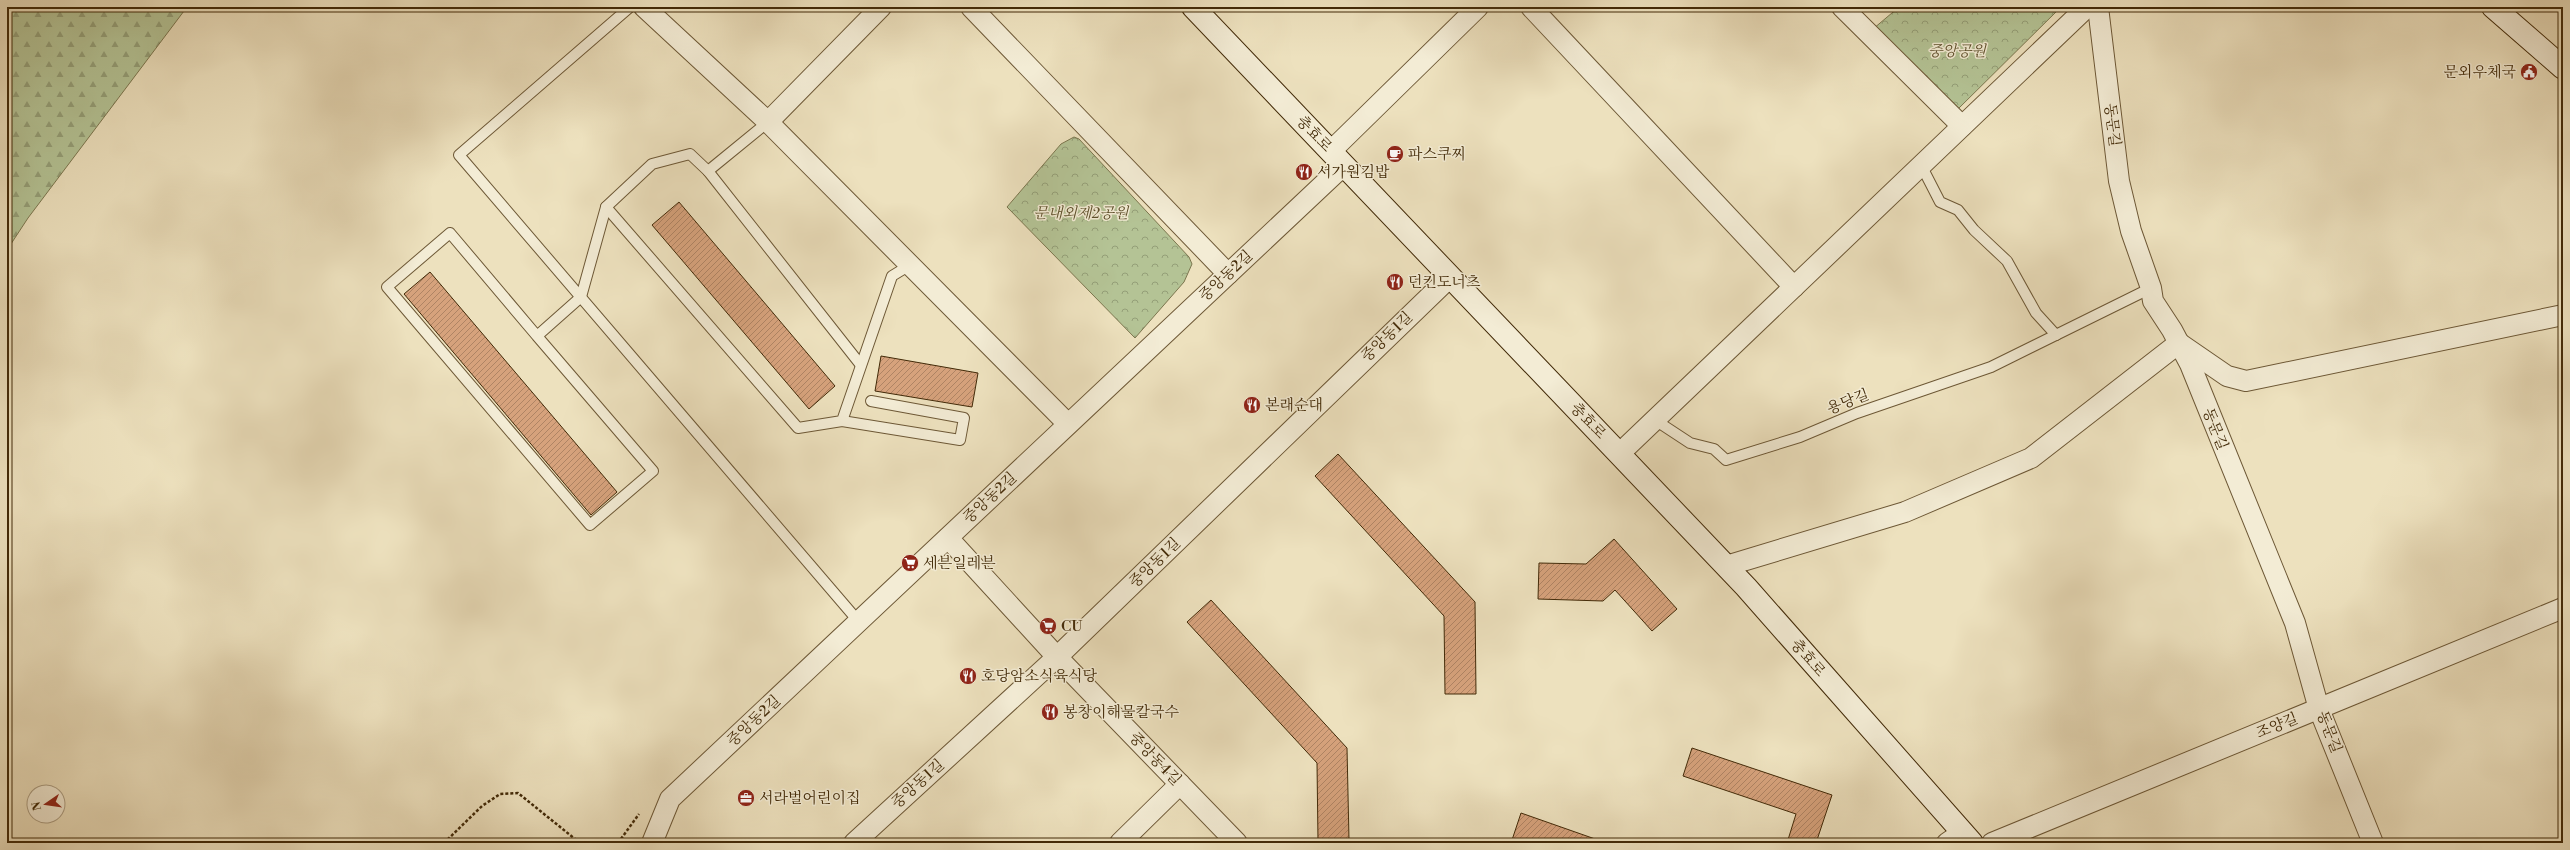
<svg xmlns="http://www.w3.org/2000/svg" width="2570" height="850" viewBox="0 0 2570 850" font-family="'Libre Bodoni','Noto Serif KR',serif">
<defs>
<pattern id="forest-firs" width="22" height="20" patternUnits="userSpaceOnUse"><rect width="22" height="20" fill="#b4c395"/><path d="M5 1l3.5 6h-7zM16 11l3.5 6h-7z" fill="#949f78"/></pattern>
<pattern id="park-crowns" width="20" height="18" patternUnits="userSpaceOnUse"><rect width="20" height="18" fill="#b4c395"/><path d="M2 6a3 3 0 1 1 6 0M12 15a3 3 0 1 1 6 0" fill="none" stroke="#949f78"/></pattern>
<pattern id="building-hatch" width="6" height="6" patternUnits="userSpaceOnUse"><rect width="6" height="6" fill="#d6a27c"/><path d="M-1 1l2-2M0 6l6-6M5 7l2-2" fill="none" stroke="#af8464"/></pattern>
</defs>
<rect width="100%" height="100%" fill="#ede1be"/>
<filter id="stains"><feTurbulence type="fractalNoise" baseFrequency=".005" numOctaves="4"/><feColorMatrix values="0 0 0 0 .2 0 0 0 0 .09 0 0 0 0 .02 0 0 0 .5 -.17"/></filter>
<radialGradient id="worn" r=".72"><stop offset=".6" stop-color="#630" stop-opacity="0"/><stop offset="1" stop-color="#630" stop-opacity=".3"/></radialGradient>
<polygon fill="url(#forest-firs)" stroke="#7b764e" points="7,7 187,7 28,218 7,250"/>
<g fill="url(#park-crowns)" stroke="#7b764e">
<polygon points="1899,7 2061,7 1956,111 1873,29"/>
<polygon points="1074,137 1079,139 1189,257 1192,264 1184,282 1135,338 1007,207 1061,144"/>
</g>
<g fill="url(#building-hatch)" stroke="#422a08">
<polygon points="679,202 835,386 809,409 652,225"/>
<polygon points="430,272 617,492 591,515 404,294"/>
<polygon points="881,356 978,373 972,407 875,391"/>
<polygon points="1338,454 1475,602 1476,694 1445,694 1444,616 1315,476"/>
<polygon points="1614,539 1677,609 1652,631 1615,590 1603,601 1538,599 1539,563 1586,564"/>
<polygon points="1211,600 1347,748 1349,840 1318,841 1317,763 1187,622"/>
<polygon points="1692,748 1832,795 1816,843 1787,843 1796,814 1683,776"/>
<polygon points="1521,813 1598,840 1598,843 1511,843"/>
</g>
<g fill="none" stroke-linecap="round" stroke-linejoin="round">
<defs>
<g id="lane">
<polyline points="630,7 459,155 859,622"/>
<polyline points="1921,165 1940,202 1958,210 1974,230 2007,261 2036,313 2056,335"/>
<polyline points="708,171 860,364"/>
<polyline points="606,207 798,428 842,421 892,276 910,265"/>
<polyline points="537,336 653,471 590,525 387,287 450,233 537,336 581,297 606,207 652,164 690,154 708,171 768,122"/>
<polyline points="1655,420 1690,443 1714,449 1726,460 1800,437 1857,413 1991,367 2151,288"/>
<polyline points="842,421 960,440 964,418 871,401"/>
</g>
<g id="street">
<polyline points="644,7 768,122 881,7"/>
<polyline points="971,7 1228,274"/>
<polyline points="1531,7 1794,287"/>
<polyline points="1842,7 1962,126"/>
<polyline points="2098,7 2119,181 2131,231 2151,288 2153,301 2172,330 2190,364 2295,623 2319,709 2373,843"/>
<polyline points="768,122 1068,424"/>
<polyline points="1331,151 1478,7"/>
<polyline points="1619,454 2087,7"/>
<polyline points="948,538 1057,657 1237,843"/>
<polyline points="1726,566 1905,512 2031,458 2179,343 2227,376 2246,381 2563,315"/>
<polyline points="652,843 670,799 1344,165"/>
<polyline points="854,843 1057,657 1450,277"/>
<polyline points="1120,843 1180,784"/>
<polyline points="1947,843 1963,832"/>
<polyline points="1992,843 2563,608"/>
</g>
<g id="secondary">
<polyline points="1193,7 1746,587 1972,843"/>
<polyline points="2493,7 2563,68"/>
</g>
</defs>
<use href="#lane" stroke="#6d5836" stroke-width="12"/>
<use href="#street" stroke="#6d5836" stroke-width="22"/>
<use href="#secondary" stroke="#422a08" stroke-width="24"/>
<g stroke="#422a08" stroke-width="2.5" stroke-dasharray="3 2" stroke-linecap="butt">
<polyline points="444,843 482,806 500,794 518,793 580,843"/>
<polyline points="618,843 639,814"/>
</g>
<use href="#lane" stroke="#f3ecd5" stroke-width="10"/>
<use href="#street" stroke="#f3ecd5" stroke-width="20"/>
<use href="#secondary" stroke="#f3ecd5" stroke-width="22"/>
</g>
<defs>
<symbol id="civic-disc" viewBox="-11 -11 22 22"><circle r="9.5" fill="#8f2418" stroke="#f3ecd5"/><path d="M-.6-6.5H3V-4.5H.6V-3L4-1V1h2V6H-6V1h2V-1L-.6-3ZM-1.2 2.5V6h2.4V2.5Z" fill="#fff"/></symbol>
<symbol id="cafe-disc" viewBox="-11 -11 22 22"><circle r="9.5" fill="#8f2418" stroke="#f3ecd5"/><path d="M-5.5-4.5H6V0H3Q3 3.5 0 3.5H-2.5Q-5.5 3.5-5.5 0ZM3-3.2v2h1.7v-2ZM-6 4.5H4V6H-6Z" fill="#fff"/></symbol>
<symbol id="restaurant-disc" viewBox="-11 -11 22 22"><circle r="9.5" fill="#8f2418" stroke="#f3ecd5"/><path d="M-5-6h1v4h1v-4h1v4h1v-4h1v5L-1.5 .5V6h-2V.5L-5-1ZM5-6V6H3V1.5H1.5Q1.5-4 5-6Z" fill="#fff"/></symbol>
<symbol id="supermarket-disc" viewBox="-11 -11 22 22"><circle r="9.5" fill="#8f2418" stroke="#f3ecd5"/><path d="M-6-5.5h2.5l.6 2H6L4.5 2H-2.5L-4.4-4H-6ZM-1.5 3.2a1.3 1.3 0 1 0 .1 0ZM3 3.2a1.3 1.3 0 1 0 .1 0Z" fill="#fff"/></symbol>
<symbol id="office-disc" viewBox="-11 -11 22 22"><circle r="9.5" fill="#8f2418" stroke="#f3ecd5"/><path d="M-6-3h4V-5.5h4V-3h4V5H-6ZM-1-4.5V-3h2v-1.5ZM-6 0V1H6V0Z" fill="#fff"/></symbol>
</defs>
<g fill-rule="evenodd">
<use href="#civic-disc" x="2519" y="62" width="20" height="20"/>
<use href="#cafe-disc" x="1385" y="144" width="20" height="20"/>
<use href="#restaurant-disc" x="1294" y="162" width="20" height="20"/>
<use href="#restaurant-disc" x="1385" y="272" width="20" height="20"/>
<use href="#restaurant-disc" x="1242" y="395" width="20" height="20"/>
<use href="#supermarket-disc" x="900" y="553" width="20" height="20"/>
<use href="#supermarket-disc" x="1038" y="616" width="20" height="20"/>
<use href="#restaurant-disc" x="958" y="666" width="20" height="20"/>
<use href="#restaurant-disc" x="1040" y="702" width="20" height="20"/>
<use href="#office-disc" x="736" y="788" width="20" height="20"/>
</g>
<g text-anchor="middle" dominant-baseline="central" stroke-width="3" stroke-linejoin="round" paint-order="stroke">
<g font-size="15" font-style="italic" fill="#5e502b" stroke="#f3ecd5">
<text x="1957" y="51">중앙공원</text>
<text x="1081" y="213">문내외제2공원</text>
</g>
<g font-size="15" fill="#422a08" stroke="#f3ecd5" text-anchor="start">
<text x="2516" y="72" text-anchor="end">문외우체국</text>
<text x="1408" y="154">파스쿠찌</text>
<text x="1317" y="172">서가원김밥</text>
<text x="1408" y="282">던킨도너츠</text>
<text x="1265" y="405">본래순대</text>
<text x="923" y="563">세븐일레븐</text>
<text x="1061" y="626">CU</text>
<text x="981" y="676">호당암소식육식당</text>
<text x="1063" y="712">봉창이해물칼국수</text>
<text x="759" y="798">서라벌어린이집</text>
</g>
<g font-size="15" fill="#422a08" stroke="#f3ecd5">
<text transform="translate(2112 125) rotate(83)">동문길</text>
<text transform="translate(1314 134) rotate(46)">충효로</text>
<text transform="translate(1226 276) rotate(-43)">중앙동2길</text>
<text transform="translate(1387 337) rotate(-44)">중앙동1길</text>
<text transform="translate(1848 402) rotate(-21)">용당길</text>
<text transform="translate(1588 421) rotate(46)">충효로</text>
<text transform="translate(2215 429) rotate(68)">동문길</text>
<text transform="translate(990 498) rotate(-43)">중앙동2길</text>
<text transform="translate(1155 563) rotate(-44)">중앙동1길</text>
<text transform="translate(1808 658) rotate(49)">충효로</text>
<text transform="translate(754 721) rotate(-43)">중앙동2길</text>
<text transform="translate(2277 726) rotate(-22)">조양길</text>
<text transform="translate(2329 732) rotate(69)">동문길</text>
<text transform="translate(1155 759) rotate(46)">중앙동4길</text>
<text transform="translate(918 784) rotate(-42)">중앙동1길</text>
</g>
</g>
<rect width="2570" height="850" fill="none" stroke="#ede1be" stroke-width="24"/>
<rect x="8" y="8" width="2554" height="834" fill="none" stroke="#422a08" stroke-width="2"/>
<rect x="12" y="12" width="2546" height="826" fill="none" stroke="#422a08"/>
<g transform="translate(46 804) rotate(257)"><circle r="19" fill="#f3ecd5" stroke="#ac9e83"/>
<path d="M0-3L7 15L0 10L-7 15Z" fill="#8f2418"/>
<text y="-6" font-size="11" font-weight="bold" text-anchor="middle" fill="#422a08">N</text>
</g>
<rect width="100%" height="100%" filter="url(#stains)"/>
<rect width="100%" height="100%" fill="url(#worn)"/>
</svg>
